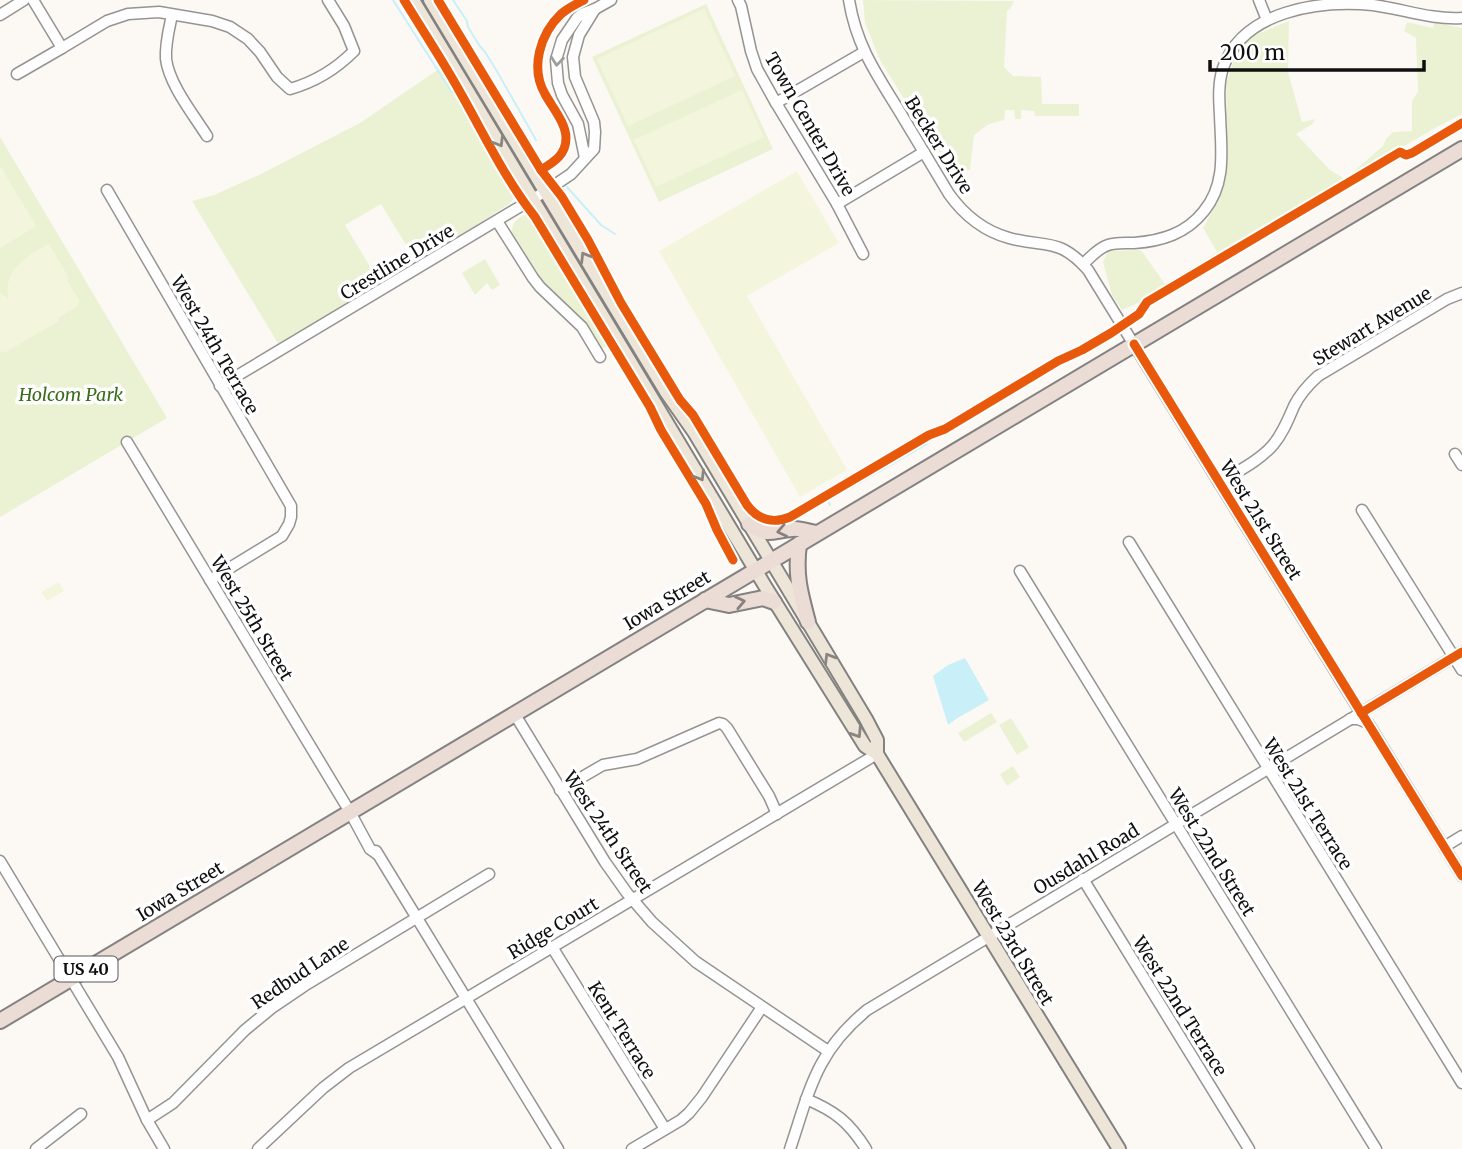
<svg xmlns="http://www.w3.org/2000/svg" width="1462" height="1149" viewBox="0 0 1462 1149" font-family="Merriweather,serif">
<rect width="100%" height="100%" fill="#fcf9f5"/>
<g fill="#ebf2d3">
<polygon points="863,0 1014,1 1011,8 1007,11 1004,67 1013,76 1041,77 1042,104 1079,104 1079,116 1035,116 1034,111 1021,110 1021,119 1015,119 1014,110 1005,110 1004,120 989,124 974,135 970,170 962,170 962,193 880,60 865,23"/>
<polygon points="706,4 773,149 659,202 592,57"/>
<polygon points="1289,21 1288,72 1302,122 1316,119 1311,125 1296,134 1330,170 1345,179 1383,146 1386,139 1393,132 1412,131 1412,101 1418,92 1416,38 1404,31 1407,22 1433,28 1434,22 1462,28 1462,114 1433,129 1147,299 1122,310 1112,295 1103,262 1108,251 1141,250 1165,284 1217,252 1203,228 1220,197 1227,158 1226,84 1236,54 1252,36"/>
<polygon points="446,64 515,185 514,198 509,204 417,263 381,204 345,225 381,285 279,345 192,201 214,195 259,175 360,123"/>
<polygon points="0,137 167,418 0,517"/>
<path d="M525,215H532L538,218L614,342L601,349L579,318L537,276L512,234C511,225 516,218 525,215Z"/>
<polygon points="485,259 500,285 492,290 487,283 475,295 462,273"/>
<polygon points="991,713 997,722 964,742 958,733"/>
<polygon points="1011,718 1029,747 1017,755 999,725"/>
<polygon points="1013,766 1020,777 1007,786 1000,774"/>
</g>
<g fill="#f3f6dd">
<polygon points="704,9 735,76 628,126 597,59"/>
<polygon points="742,90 764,137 656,187 634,140"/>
<polygon points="0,166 36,226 0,248"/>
<polygon points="797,171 839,243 747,296 847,470 800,497 659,251"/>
<path d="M49,244L69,278L67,280L79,300L78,306L58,318L59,321L4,353L3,351L0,353V293L9,299C1,272 27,255 49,244Z"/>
<polygon points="59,582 64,591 47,601 41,592"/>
</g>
<polygon fill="#c9f0f8" points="965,658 989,700 956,719 948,725 933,676 948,665"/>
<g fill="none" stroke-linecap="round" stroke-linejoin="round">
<g stroke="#c9f0f8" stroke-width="2">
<polyline points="393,0 451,91 455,94 464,111"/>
<polyline points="453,0 467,21 468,27 479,45 485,52 498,73 536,140"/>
<polyline points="567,187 601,225 615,234"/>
<polyline points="830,505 828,501 927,444"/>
</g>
<defs>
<g id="minor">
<path d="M33,0L62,48L107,21L128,14L159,12L212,21L230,27L248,39L260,52L277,77L290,89C315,82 335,70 354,51L344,26L328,0"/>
<polyline points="738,0 741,6 751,51 757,69 776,103 837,204 863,254"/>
<path d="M849,0C856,44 875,72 898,109C915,137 932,166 949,194C964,215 984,231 1009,238C1046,248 1059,237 1088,270L1361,713"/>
<polyline points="1259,0 1267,20"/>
<polyline points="0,15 24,0"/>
<path d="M172,15C169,29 165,44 166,59C169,84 193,114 207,136"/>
<polyline points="17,74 62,48"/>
<polyline points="776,103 864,52"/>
<polyline points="585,158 578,124 562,95 558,83 556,60 562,40 577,18 582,14 595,9 611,0"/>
<polyline points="107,190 291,506 291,517 289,524 282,536 210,580"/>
<polyline points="837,204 924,152"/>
<polyline points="497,221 533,278 540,287 582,327 600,357"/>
<path d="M1083,264C1090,258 1098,248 1108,245C1115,242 1126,243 1134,243C1161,241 1186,234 1204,211C1227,183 1221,149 1220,115C1219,99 1218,83 1223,68C1243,10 1320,0 1373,5C1403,9 1432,20 1462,18"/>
<polyline points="220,386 546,191 571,174 594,149 595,132 594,122 575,77 573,57 579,35 595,9"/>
<polyline points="127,442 350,812 370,849 377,854"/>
<polyline points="1455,454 1462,465"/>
<path d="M1219,483C1238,471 1259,461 1273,445C1283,433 1288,420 1294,406C1300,394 1308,385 1318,376L1447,299L1462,293"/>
<polyline points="1362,510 1462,670"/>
<polyline points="1129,542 1462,1083"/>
<polyline points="1020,571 1376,1149"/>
<polyline points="514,713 605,862 627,893 652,922 696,962 828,1051"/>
<polyline points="1350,719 1358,719 1368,723 1462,876"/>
<polyline points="560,790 603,765 637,759 719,723 723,724 727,728 769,796 777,814"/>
<polyline points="1444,847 1462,836"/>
<polyline points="376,851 558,1149"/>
<polyline points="0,861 118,1057 147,1120 164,1149"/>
<polyline points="1083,879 1249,1149"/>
<polyline points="552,947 665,1129"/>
<path d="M806,1099C835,1111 849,1122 866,1149"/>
<polyline points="147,1120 173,1103 245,1030 273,1007 304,986 489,874"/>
<polyline points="36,1149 81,1114"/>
<polyline points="258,1149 323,1088 349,1068 877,754"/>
<polyline points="632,1149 681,1120 689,1113 702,1097 762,1007"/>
<path d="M790,1149C810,1089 816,1052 867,1010L1462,652"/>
</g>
<g id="major">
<polyline points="413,0 765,586 865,746 877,754 1119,1149"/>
<polyline points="430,0 666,392 694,432 866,719 877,740 877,754"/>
</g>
<g id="highway">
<path d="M749,524C769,538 772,530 793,529C800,528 809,532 816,533"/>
<path d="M799,544C795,575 800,592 808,622"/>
<polyline points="705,600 729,605 763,598 774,602"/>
<polyline points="0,1021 1462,149"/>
</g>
</defs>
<use href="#minor" stroke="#969493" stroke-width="13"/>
<use href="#major" stroke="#838280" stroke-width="16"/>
<use href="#highway" stroke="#838280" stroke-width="18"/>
<use href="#minor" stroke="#fffefe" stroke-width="10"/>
<use href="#major" stroke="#eee5d9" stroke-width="12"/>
<use href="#highway" stroke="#ebdcd6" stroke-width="14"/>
<defs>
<g id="cycleway">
<path d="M404,0C423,31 443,61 460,92C485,136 504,177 535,217L650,407L661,430L706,504L717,530L733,560"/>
<path d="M438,0L541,170L562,197L588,240L621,303L680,400L693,415L747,505C758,520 773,524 790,517L929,435L945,429L1058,361L1082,350L1111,333L1139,314L1147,302L1400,152L1406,155L1412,153L1462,123"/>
<path d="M541,170C554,162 566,155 566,138C566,123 552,107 545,94C530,68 540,34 561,14C568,8 576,4 584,0"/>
<polyline points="1134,344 1462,876"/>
<polyline points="1361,713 1462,652"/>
</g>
</defs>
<use href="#cycleway" stroke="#fff" stroke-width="13"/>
<use href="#cycleway" stroke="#e8590c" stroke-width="9"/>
</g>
<defs><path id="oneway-chevron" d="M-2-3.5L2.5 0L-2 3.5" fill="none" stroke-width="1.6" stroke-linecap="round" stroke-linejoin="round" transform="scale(1.75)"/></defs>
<use stroke="#9f9e9e" href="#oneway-chevron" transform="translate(557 61) rotate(96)"/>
<g stroke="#8a857e">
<use href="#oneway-chevron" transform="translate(499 142) rotate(59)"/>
<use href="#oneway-chevron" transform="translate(585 257) rotate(-121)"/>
<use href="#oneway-chevron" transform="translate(700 476) rotate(59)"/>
<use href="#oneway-chevron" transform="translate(829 658) rotate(-121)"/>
<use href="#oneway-chevron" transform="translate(857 733) rotate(57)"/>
</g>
<g stroke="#88807c">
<use href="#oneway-chevron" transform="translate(782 531) rotate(168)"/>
<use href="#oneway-chevron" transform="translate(740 602) rotate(-12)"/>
</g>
<g text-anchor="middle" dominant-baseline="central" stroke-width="7" stroke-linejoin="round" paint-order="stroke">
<rect fill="#fff" stroke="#575757" stroke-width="2" x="54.5" y="956.5" width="63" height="25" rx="5"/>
<g font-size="16" font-weight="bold" fill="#0f0f0f">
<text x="86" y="969">US 40</text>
</g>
<g font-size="18" fill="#0f0f0f" stroke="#fff">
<text transform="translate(810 124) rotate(60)">Town Center Drive</text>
<text transform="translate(939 145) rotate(58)">Becker Drive</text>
<text transform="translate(397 262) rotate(-31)">Crestline Drive</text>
<text transform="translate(1372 326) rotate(-31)">Stewart Avenue</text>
<text transform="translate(215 345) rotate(60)">West 24th Terrace</text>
<text transform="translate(1261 520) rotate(58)">West 21st Street</text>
<text transform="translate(667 600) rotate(-31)">Iowa Street</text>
<text transform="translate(252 618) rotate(59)">West 25th Street</text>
<text transform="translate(1308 804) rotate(58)">West 21st Terrace</text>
<text transform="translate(608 832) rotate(56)">West 24th Street</text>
<text transform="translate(1212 852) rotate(58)">West 22nd Street</text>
<text transform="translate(1086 859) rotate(-31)">Ousdahl Road</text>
<text transform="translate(180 891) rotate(-31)">Iowa Street</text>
<text transform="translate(553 928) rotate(-31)">Ridge Court</text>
<text transform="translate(1013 943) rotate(59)">West 23rd Street</text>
<text transform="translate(300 973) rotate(-34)">Redbud Lane</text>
<text transform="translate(1180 1006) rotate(58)">West 22nd Terrace</text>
<text transform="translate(622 1030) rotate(58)">Kent Terrace</text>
</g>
<g font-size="18" font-style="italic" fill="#3a6c1a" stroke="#fff">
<text x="71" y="394">Holcom Park</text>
</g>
</g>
<path d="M1210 60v10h214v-10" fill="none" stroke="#0f0f0f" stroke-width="3.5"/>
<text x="1220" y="60" font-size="21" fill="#0f0f0f" stroke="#ffffff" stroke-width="5" paint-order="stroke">200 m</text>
</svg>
